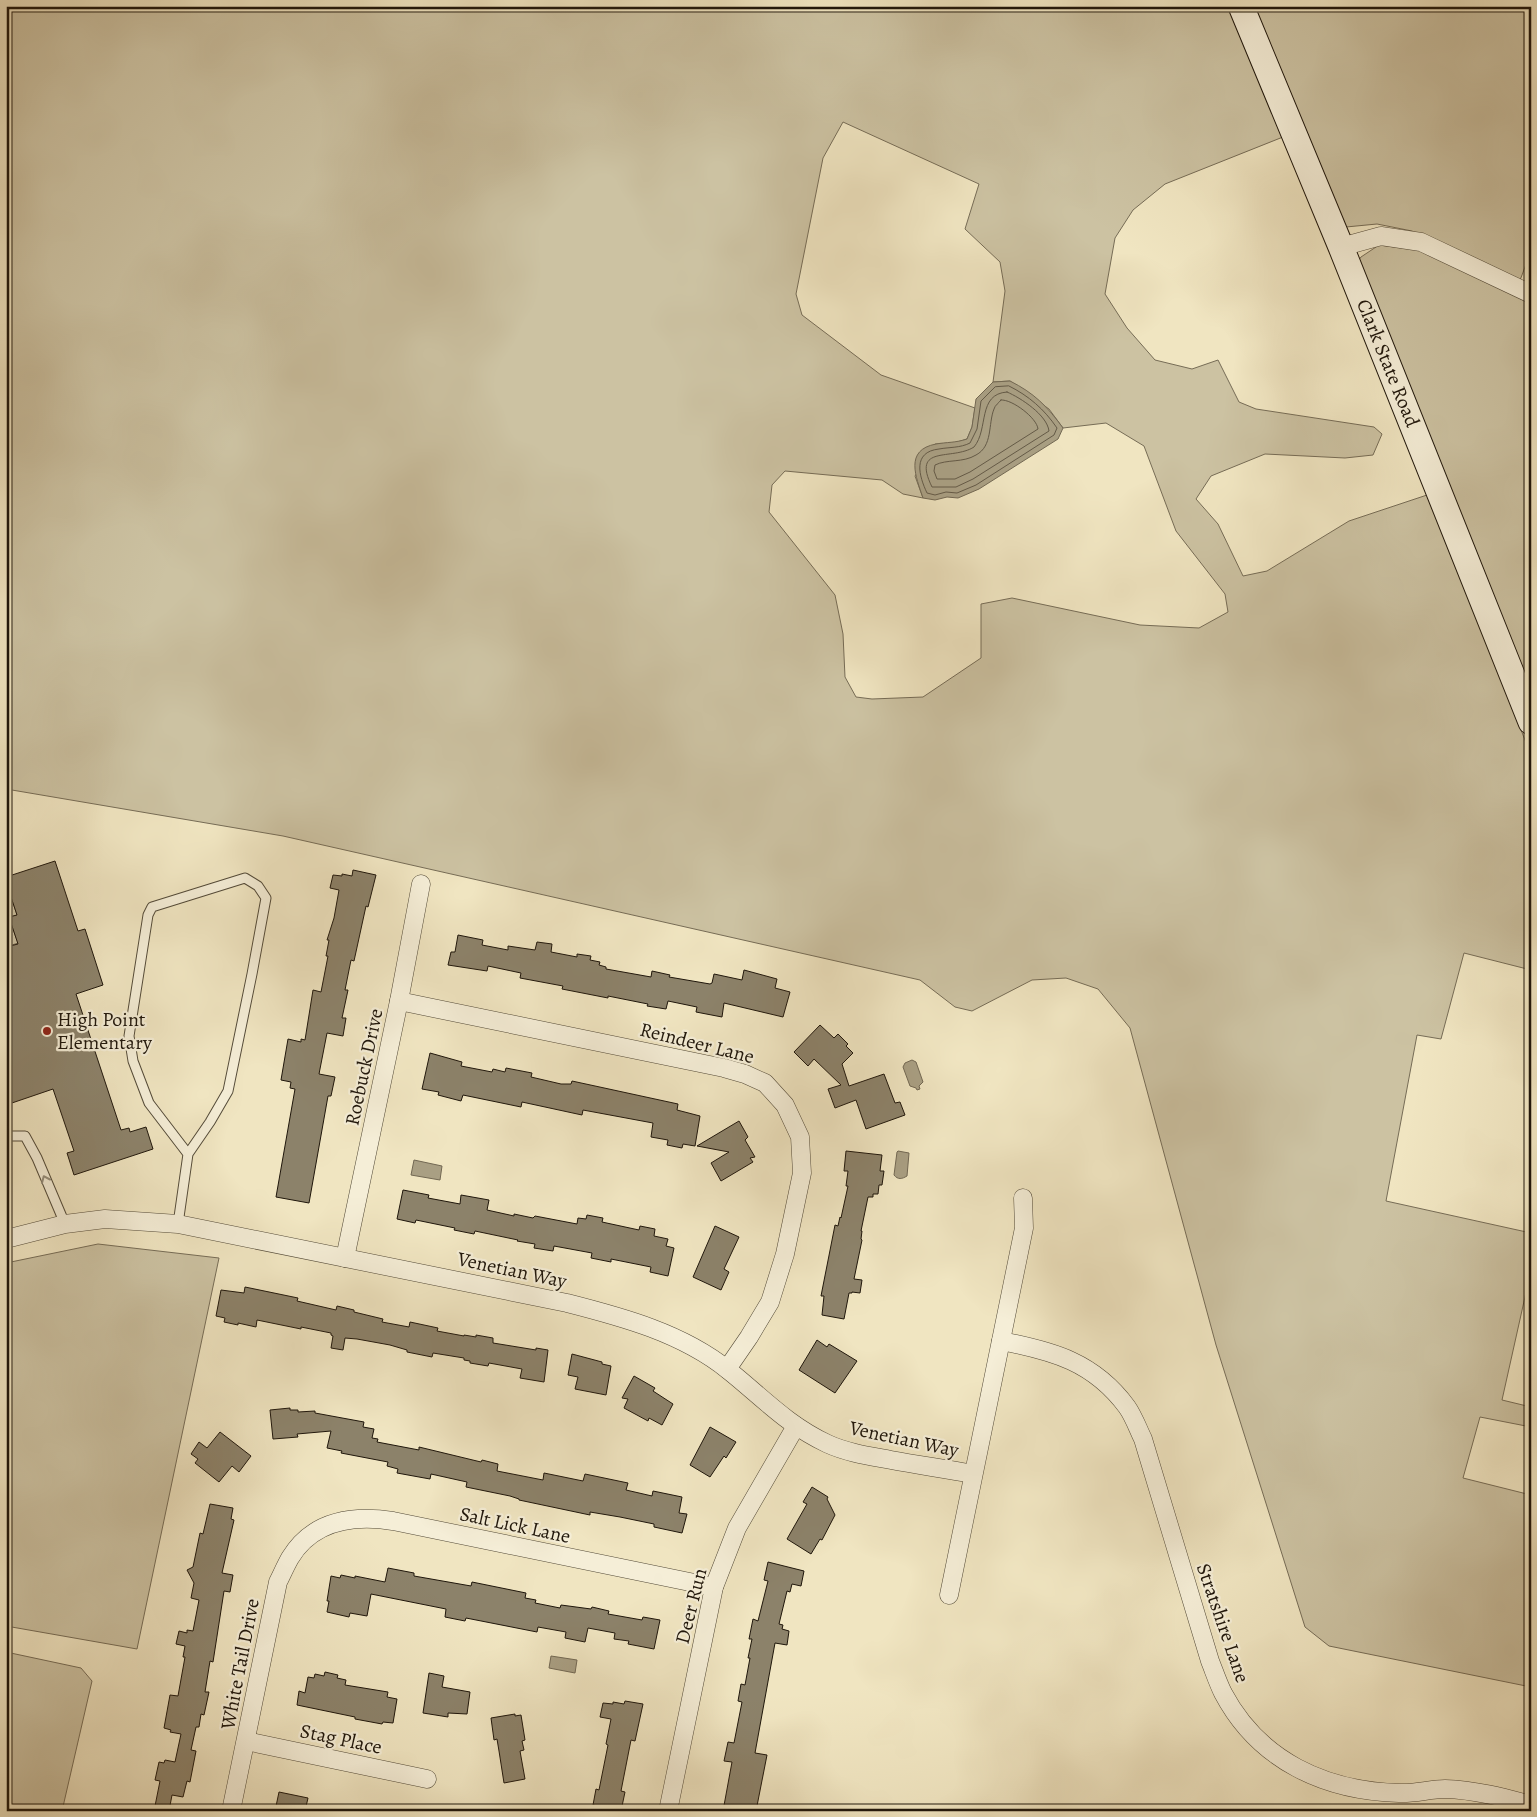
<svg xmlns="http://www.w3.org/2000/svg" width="1537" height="1817" viewBox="0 0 1537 1817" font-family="Alegreya,serif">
<rect width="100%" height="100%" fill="#f0e5c1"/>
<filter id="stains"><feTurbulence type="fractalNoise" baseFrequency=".004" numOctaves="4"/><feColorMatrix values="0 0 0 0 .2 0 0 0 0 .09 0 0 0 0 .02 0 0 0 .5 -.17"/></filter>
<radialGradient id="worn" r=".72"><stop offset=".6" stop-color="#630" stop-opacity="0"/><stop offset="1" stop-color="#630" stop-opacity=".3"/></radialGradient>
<g fill="#ccc2a2" stroke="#766c56" fill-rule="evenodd">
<path d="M6,6H1228L1283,137L1165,184L1133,210L1115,238L1105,294L1127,328L1155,360L1192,369L1218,360L1239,402L1256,409L1374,427L1382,434L1373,455L1345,458L1265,454L1211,476L1196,499L1218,524L1243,576L1267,571L1349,521L1427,495L1531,755V970L1464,953L1441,1039L1417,1035L1386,1201L1531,1233V1270L1502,1400L1531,1407V1427L1480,1417L1463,1478L1531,1495V1687L1329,1646L1305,1627L1216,1345L1130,1028L1098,989L1066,978L1032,980L972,1011L955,1007L920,980L283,836L6,789ZM843,122L979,184L965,229L1000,262L1005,291L993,382L1010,381L1049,409L1063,428L1106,423L1144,446L1176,531L1225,594L1228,612L1199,628L1140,625L1012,598L981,604V658L923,697L872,699L856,697L845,677L843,634L835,595L769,512L772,485L785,471L882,480L903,494L923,498L915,476L935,444L954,443L967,439L972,427L975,408L881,375L802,315L796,294L823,158Z"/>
<polygon points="1248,6 1531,6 1531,251 1519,283 1412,231 1377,224 1346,227 1338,217"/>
<polygon points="1379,245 1418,250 1531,302 1531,709 1355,265 1361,257"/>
<polygon points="6,882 17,915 9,918 18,943 6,947"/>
<polygon points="98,1244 219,1258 137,1649 6,1626 6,1263"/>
<polygon points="6,1652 81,1668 92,1681 62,1811 6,1811"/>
</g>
<g fill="#a99f83" stroke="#726853">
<path d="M1010,381C1034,393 1047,406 1063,428L1058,439L979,489L958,498L947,497L935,500L923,498C916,477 904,450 936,444C947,442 955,443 967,439L972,427L976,399L993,382Z"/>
<polygon points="912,1060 916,1062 923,1082 919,1086 920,1089 917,1090 916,1088 910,1086 903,1067 905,1063"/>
<path d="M898,1151L909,1153L907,1176C902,1179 898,1180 894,1175L897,1152Z"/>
<polygon points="414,1160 442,1166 440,1180 411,1175"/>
<polygon points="551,1656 577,1660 575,1673 549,1668"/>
</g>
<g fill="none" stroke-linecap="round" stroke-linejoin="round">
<g stroke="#645a47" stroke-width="1">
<path d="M1009,386C1029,396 1044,409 1057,428L1054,435L976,485L957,493L946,492L935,495L927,493C919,476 912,452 939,449C950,447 960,448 970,443L977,429L981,401L995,387Z"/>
<path d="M1007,392C1021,398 1047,415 1049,431L973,479L956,487H932C911,444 952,461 974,447C989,429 977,394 1007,392Z"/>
<path d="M1001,400C1012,399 1037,418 1038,429L970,472L955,479H937L934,471L935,465C947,459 963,463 976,455C993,446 988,424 994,409C995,405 999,403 1001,400Z"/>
</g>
</g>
<g fill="#8c826a" stroke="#1f160b">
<polygon points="55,861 78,931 85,929 103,985 76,994 121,1130 129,1128 130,1132 146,1127 153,1149 74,1175 67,1153 74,1151 53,1089 6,1105 6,947 18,944 9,917 17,915 6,882 6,877"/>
<polygon points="353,870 376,875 368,907 366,906 354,961 351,960 345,990 348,990 342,1018 346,1018 343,1036 327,1033 319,1074 335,1077 331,1096 328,1096 309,1203 276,1197 295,1089 290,1088 291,1082 281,1080 288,1039 301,1042 301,1039 305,1040 313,990 321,992 328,956 326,956 329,940 327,940 334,918 339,890 330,888 333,875 342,876 342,874 352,876"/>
<polygon points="458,935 483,940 482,945 508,950 508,946 535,950 537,942 552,944 551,952 577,957 577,954 591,956 590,960 600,962 599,965 606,967 606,969 651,977 652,971 670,975 669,977 710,984 712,983 714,974 742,980 744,970 777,979 775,988 790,992 783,1017 724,1003 722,1017 696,1012 697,1007 668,1001 666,1009 647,1006 648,1004 608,996 608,998 562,989 563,986 520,978 521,973 488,966 487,971 448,965 451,952 455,952"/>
<polygon points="820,1025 834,1038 838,1034 848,1044 846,1046 853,1053 842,1064 849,1086 884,1074 895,1103 900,1102 905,1115 866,1129 856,1100 835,1108 828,1089 841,1085 814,1059 808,1066 794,1052"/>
<polygon points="430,1053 462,1062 461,1066 492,1072 493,1069 505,1072 506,1068 532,1073 531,1077 561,1084 571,1084 572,1081 678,1104 677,1110 700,1116 695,1146 683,1144 682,1148 667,1145 668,1140 651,1137 653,1123 583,1110 582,1115 522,1102 521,1107 463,1095 461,1101 438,1095 439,1092 422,1089"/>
<polygon points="739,1121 748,1137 745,1140 755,1157 750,1158 753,1162 721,1181 711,1163 729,1152 697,1146"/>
<polygon points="846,1151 882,1155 880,1171 884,1171 882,1185 879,1185 878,1194 873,1194 873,1197 868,1197 861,1231 862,1231 861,1239 862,1240 854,1279 862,1280 860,1293 852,1292 852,1293 849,1293 844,1319 822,1315 824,1296 821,1296 835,1225 838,1226 840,1217 841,1218 848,1186 846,1186 848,1171 844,1171"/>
<polygon points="403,1190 429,1195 428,1198 460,1204 461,1195 489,1200 487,1210 514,1216 514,1214 533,1218 535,1216 577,1224 578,1218 586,1219 587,1215 603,1218 602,1222 639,1230 640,1226 655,1229 654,1236 668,1239 666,1246 674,1248 668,1276 650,1272 651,1267 611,1259 611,1262 591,1258 592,1253 554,1246 553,1251 534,1248 535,1244 517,1241 518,1240 475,1231 474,1234 454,1230 455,1228 416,1220 415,1223 397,1219"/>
<polygon points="715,1226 739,1237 724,1269 729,1272 721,1290 693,1277"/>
<polygon points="245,1287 298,1298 297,1301 336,1310 337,1306 354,1310 354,1312 383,1319 382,1322 409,1327 410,1322 438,1328 437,1331 464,1336 464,1335 476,1337 476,1335 493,1338 493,1343 536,1350 536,1348 548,1350 544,1382 520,1378 522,1369 489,1363 488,1366 470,1363 470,1361 464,1360 464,1358 433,1353 432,1357 407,1352 407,1350 390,1345 357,1339 345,1338 343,1350 331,1348 333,1336 331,1335 331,1333 301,1327 301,1329 257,1320 256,1327 238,1323 238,1325 224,1322 225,1318 216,1316 221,1290 244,1293"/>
<polygon points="817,1340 827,1347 829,1344 857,1361 835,1393 799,1370"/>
<polygon points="572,1354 602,1362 602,1364 611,1366 606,1395 575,1389 578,1377 568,1375"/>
<polygon points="634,1376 655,1388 653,1391 673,1404 662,1425 649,1418 648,1421 624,1408 628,1399 622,1398"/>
<polygon points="290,1408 290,1410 298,1410 298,1412 315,1411 315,1413 364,1422 363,1427 374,1429 372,1438 378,1439 377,1442 419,1450 419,1447 481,1462 482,1460 498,1464 497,1471 543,1480 544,1473 583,1481 585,1474 628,1483 626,1490 652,1496 653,1491 682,1497 679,1513 687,1514 682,1533 654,1527 654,1524 620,1517 590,1512 590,1515 519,1500 519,1499 510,1496 466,1487 467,1482 431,1474 430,1479 397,1473 398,1469 387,1466 388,1462 341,1453 342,1451 327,1448 331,1431 297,1434 298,1437 273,1439 270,1410"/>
<polygon points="710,1427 736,1442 726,1458 724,1456 710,1477 690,1465"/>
<polygon points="220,1432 251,1456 239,1472 232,1466 219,1482 195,1463 198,1459 191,1454 199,1442 207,1448"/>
<polygon points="812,1487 828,1497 827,1499 835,1515 822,1540 820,1539 811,1554 787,1539 807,1504 803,1502"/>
<polygon points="210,1504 233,1508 231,1519 234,1520 222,1573 233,1575 230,1592 224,1591 213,1662 210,1661 205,1692 209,1692 204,1715 201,1714 199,1727 196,1727 191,1750 196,1751 190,1782 187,1781 183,1797 172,1795 169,1811 154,1811 160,1781 155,1780 159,1762 164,1763 165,1760 175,1762 181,1734 170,1732 171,1730 164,1728 170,1695 178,1696 185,1657 183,1657 185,1646 176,1644 179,1631 187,1633 187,1630 193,1631 199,1600 191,1598 194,1583 187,1570 193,1567 200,1533 203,1534"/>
<polygon points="768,1562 804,1571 801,1586 792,1584 790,1592 787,1591 779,1624 783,1625 782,1629 789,1631 787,1645 775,1643 755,1753 767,1755 756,1811 723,1811 732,1762 724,1761 728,1742 734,1743 742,1702 738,1701 741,1684 745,1685 750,1658 748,1658 752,1639 749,1639 753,1619 758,1621 768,1581 764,1580"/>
<polygon points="388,1568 414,1573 414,1576 471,1586 472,1582 526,1593 525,1598 536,1600 535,1603 560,1608 561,1605 591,1609 592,1607 609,1611 608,1614 642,1620 643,1617 660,1620 654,1649 628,1644 629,1641 614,1639 615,1633 588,1628 585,1642 565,1638 566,1632 538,1627 537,1632 466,1618 465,1621 445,1617 446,1609 371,1594 367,1616 350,1613 349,1617 327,1612 329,1601 327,1601 331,1576 340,1578 341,1575 355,1578 355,1576 385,1582"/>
<polygon points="325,1672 338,1675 337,1678 346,1680 345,1685 388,1692 387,1697 397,1699 393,1723 383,1722 382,1724 355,1719 355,1717 297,1705 299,1691 305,1693 308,1677 314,1678 315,1674 324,1676"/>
<polygon points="429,1673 444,1676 442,1687 470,1692 467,1714 448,1713 448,1717 423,1713"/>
<polygon points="625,1701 643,1704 635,1741 631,1740 621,1791 625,1792 621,1811 593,1805 596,1789 599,1790 608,1745 606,1744 611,1719 600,1717 603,1703 613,1704 613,1702 624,1704"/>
<polygon points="515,1714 515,1716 521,1715 525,1740 522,1741 524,1750 520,1751 525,1779 504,1783 499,1751 497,1739 494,1740 491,1718"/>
<polygon points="279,1792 308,1798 305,1811 275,1811"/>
</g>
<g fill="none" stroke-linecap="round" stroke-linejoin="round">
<defs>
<g id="service">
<polyline points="6,1136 25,1136 37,1158 65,1224"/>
<polyline points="178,1224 188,1154 210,1122 228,1091 252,974 266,898 258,886 245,878 152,907 148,915 129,1036 133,1061 149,1103 188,1154"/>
</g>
<g id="minor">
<polyline points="1341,247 1381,236 1421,242 1531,294"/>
<polyline points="399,1001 724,1068 745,1074 765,1083 785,1105 800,1137 802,1173 785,1254 770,1302 749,1337 727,1369"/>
<path d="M6,1239L65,1224L105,1219L178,1224L567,1303C622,1317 682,1333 728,1370C762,1397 787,1425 828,1444C848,1453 870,1456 891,1460C918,1465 946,1469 973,1474"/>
<polyline points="345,1258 399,1001 421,884"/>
<path d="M1001,1341C1053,1351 1094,1362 1127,1407C1134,1417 1138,1429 1143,1439L1210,1661C1214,1671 1218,1683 1223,1693C1259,1761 1325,1791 1399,1793C1414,1794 1430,1789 1445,1789C1475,1790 1502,1797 1531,1805"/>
<polyline points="949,1595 1024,1228 1023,1198"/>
<polyline points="246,1741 427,1779"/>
<path d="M231,1811L278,1582C282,1574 286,1565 290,1558C313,1520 354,1515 393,1521L714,1587"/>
<polyline points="668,1811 714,1587 737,1528 796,1426"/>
</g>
<polyline id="secondary" points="1241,6 1341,247 1531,722"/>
</defs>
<use href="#service" stroke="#534a38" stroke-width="11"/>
<use href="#minor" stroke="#534a38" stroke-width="19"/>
<use href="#secondary" stroke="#1f160b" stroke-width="27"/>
<use href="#service" stroke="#f5eed7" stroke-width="9"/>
<use href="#minor" stroke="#f5eed7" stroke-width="18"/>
<use href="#secondary" stroke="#f5eed7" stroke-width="25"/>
</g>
<defs><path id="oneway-chevron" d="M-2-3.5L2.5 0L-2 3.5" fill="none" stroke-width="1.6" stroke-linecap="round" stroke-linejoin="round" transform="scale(1.25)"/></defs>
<use stroke="#958d7b" href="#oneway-chevron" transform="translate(45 1179) rotate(-114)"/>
<circle fill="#8f2418" stroke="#f5eed7" stroke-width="2" cx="47" cy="1031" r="5"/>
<g text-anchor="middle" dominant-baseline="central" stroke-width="4.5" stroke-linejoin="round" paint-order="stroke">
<g font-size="20" fill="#1f160b" stroke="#f5eed7">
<text transform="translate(1388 363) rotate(68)">Clark State Road</text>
<text transform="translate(697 1043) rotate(14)">Reindeer Lane</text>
<text transform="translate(364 1067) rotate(-78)">Roebuck Drive</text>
<text transform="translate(512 1270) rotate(12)">Venetian Way</text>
<text transform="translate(904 1439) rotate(12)">Venetian Way</text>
<text transform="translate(515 1525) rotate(12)">Salt Lick Lane</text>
<text transform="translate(691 1606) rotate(-76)">Deer Run</text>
<text transform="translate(1223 1623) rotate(71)">Stratshire Lane</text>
<text transform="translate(240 1664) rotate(-79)">White Tail Drive</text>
<text transform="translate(341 1739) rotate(12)">Stag Place</text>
</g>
<g font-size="20" fill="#1f160b" stroke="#f5eed7" text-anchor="start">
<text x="57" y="1019">High Point<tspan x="57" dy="23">Elementary</tspan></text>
</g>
</g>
<rect width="1537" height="1817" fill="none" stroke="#f0e5c1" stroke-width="25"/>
<rect x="8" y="8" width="1522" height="1802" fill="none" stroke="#1f160b" stroke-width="2.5"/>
<rect x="12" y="12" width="1512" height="1792" fill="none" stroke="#1f160b"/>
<rect width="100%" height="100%" filter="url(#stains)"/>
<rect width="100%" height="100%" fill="url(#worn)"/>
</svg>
